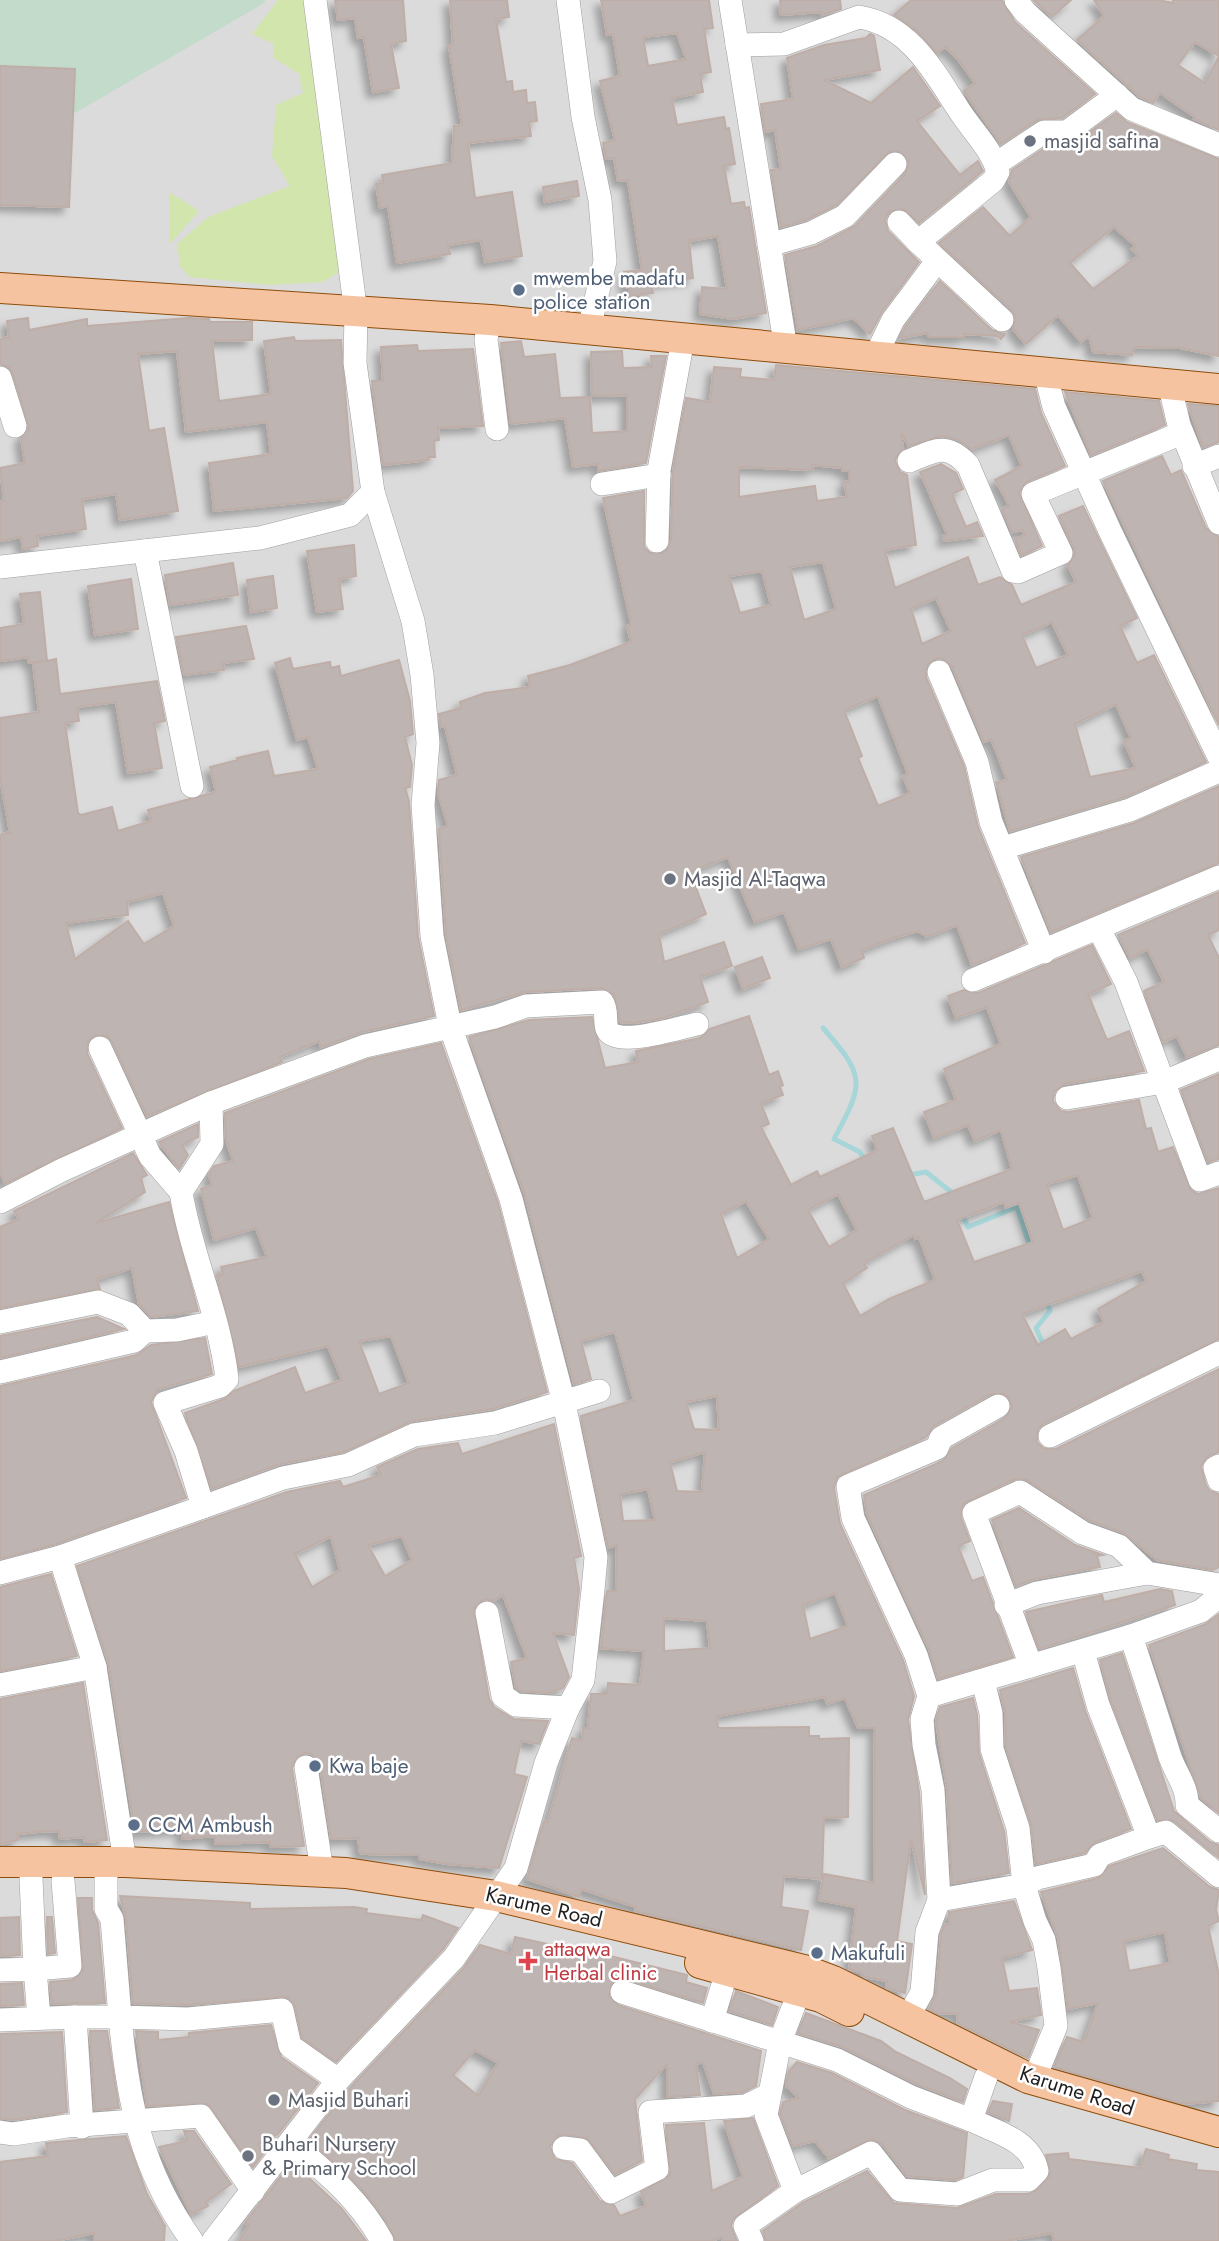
<svg xmlns="http://www.w3.org/2000/svg" width="1219" height="2241" viewBox="0 0 1219 2241" font-family="Jost,sans-serif">
<defs>
<filter id="shadow"><feDropShadow dx="-6" dy="6" stdDeviation="3.5" flood-color="#0004"/></filter>
</defs>
<rect width="100%" height="100%" fill="#eee9e4"/>
<rect fill="#dcdbdb" x="0" y="0" width="1219" height="2241"/>
<g fill="#d2e5ad">
<polygon points="278,0 304,0 347,267 323,282 269,285 190,277 180,266 177,244 208,217 290,186 272,156 276,105 303,93 299,74 274,58 274,44 252,34"/>
<polygon points="169,192 199,211 169,245"/>
</g>
<polygon fill="#c2dbcb" points="0,0 263,0 266,2 75,113 0,85"/>
<g fill="none" stroke-linecap="round" stroke-linejoin="round">
<g stroke="#a7d6d9" stroke-width="5">
<path d="M823,1028C865,1076 865,1082 834,1139L860,1152L865,1161"/>
<polyline points="908,1175 926,1172 955,1195"/>
<polyline points="962,1214 968,1227 1017,1207 1031,1250"/>
<polyline points="1045,1349 1036,1328 1050,1311 1046,1299"/>
</g>
</g>
<g fill="#beb4b1" stroke="#bfaea7" stroke-width="2" fill-rule="evenodd" filter="url(#shadow)">
<polygon points="335,0 403,0 406,41 391,44 399,88 373,92 364,37 358,38 355,18 338,20"/>
<polygon points="450,0 507,0 509,17 496,19 506,82 512,81 513,92 526,90 527,103 535,102 537,121 529,122 531,136 468,143 475,198 512,192 522,256 485,262 481,240 448,245 450,254 397,263 388,206 380,208 376,184 383,183 382,175 452,163 454,126 462,125 449,46 453,45"/>
<path d="M601,0H709L713,28L704,29L711,72L700,74L703,92L672,98L677,125L724,117L726,129L729,128L735,164L724,166L731,204L744,202L745,208L749,207L766,313L733,319L700,314L702,287L727,289L718,236L689,241L693,278L651,283L653,293L630,296L629,288H626L624,272L642,270L628,180L618,181L614,158L606,159L603,143L615,140L600,81L620,76L613,34L607,35ZM677,33L686,59L648,66L643,37Z"/>
<polygon points="780,0 840,0 841,9 822,15 821,12 781,15"/>
<polygon points="911,0 1002,0 1015,22 1095,94 1062,118 1037,120 1001,144 964,91 975,83 957,58 945,47 937,53 915,29 894,15"/>
<polygon points="1033,0 1071,0 1052,17"/>
<path d="M1094,0H1158L1173,3V0H1219V130L1194,119L1195,117L1160,93L1153,103L1140,97L1077,40L1104,16ZM1195,42L1219,56L1205,83L1178,65Z"/>
<polygon points="870,34 874,36 880,70 824,80 871,103 913,67 940,106 917,121 960,175 978,161 983,171 919,223 904,209 889,212 885,219 888,231 919,262 882,312 870,334 853,318 798,330 785,255 817,246 855,226 905,174 909,161 899,151 890,151 837,205 806,220 781,227 771,170 781,169 775,130 765,132 761,104 793,99 787,58 824,45 866,38"/>
<polygon points="0,66 75,69 69,207 0,205"/>
<path d="M1116,113L1127,122L1219,159V356L1180,348L1134,347L1132,355L1093,352L1089,336L1081,342L1058,315L1026,344L1013,329L1015,317L1012,310L939,243L983,207L1010,236L1031,217L1009,182L1012,170L1048,146L1075,143ZM1114,227L1136,246L1132,249L1138,256L1093,289L1070,263Z"/>
<polygon points="577,181 579,196 545,202 543,187"/>
<polygon points="940,281 992,330 1005,334 1001,339 997,336 964,334 964,337 929,337 927,333 901,338 905,327"/>
<polygon points="28,318 29,330 87,319 87,326 188,318 209,319 210,322 252,322 252,340 212,341 219,401 271,394 264,341 294,337 295,341 341,340 353,491 347,498 214,511 209,463 271,454 267,422 186,432 177,351 138,354 149,431 164,428 178,511 120,520 116,494 82,499 86,529 37,536 38,546 23,549 21,537 0,541 0,502 4,501 0,468 25,463 21,438 29,428 13,374 9,367 0,364 0,339 9,337 7,321"/>
<polygon points="521,341 524,357 555,354 560,398 590,397 592,433 627,431 627,395 592,396 591,352 622,351 623,368 652,367 651,356 666,356 646,463 598,471 598,464 573,467 565,418 511,424 501,343"/>
<polygon points="417,345 418,351 473,349 483,426 438,428 439,440 434,441 435,457 428,457 428,460 383,465 372,381 383,381 381,347"/>
<path d="M776,365L1035,389L1041,413L1065,466L1028,481L1019,492L1042,546L1021,555L1015,539L1025,535L1023,530L1012,532L1002,509L1009,505L995,480L1022,466L1009,435L972,449L958,440L941,436L909,446L901,433L903,448L895,460L900,472L907,475L916,545L885,550L895,588L968,557L978,585L1000,577L1012,585L1021,605L1076,582L1068,565L1075,555L1074,548L1059,516L1083,506L1137,618L1120,626L1137,663L1154,655L1206,762L1125,797L1010,831L996,782L1007,780L996,751L991,739L984,742L952,666L941,658L934,659L928,664L926,677L964,766L978,827L1025,943L972,965L957,925L927,937L918,931L896,937L862,950L864,958L842,967L831,939L799,949L784,912L755,922L728,857L690,872L706,914L659,934L664,962L724,942L732,966L700,977L708,1002L663,1018L634,1023L620,1022L614,995L601,988L525,992L461,1010L446,934L439,829L448,826L438,793L439,780L457,775L445,726L441,727L439,714L461,708L460,702L485,693L530,687L528,676L570,665L631,642L627,626L630,625V618L603,498L644,491V547L650,553H664L671,541L673,471L686,398L710,402L714,367L741,369L740,377L774,380ZM812,465L842,468V471H849V481L844,482L847,497L817,501L815,486L739,497V467L813,470ZM823,562L836,609L804,620L790,567ZM762,571L771,605L740,613L729,576ZM936,598L951,631L922,644L911,608ZM1052,622L1068,655L1036,668L1022,635ZM878,696L908,774L903,776L910,793L878,806L858,758L862,756L844,710ZM1116,704L1131,738L1124,741L1136,768L1090,777L1075,724Z"/>
<polygon points="1065,392 1159,401 1165,425 1091,455"/>
<polygon points="1188,404 1219,406 1219,442 1203,447"/>
<polygon points="1162,456 1171,475 1181,470 1206,528 1219,537 1219,725 1103,481"/>
<polygon points="941,464 956,473 963,489 952,494 966,527 977,522 983,536 944,541 943,536 947,534 920,472"/>
<polygon points="354,545 356,576 339,579 343,609 317,612 307,551"/>
<polygon points="233,563 238,595 170,605 165,575"/>
<polygon points="273,576 277,608 251,612 247,580"/>
<polygon points="131,579 138,629 95,635 88,586"/>
<path d="M40,592L47,661L56,659L60,694L157,681L165,721L154,723L162,768L128,773L116,702L77,707L79,721L65,723L78,813L81,815L112,807L118,831L151,821L148,810L216,792L210,767L238,760L237,758L268,751L274,776L318,769L308,737L297,740L275,663L290,658L293,669L330,662L331,668L339,666L341,676L399,660L410,701L413,734L405,737L412,765L410,787L405,788L409,801L418,937L434,1016L362,1032L321,1047L319,1041L280,1057L282,1062L147,1116L112,1042L107,1036L95,1035L88,1041L87,1053L122,1128L5,1184L0,1171V835L10,832L0,778V718L39,712L33,663L45,661L29,663L28,657L0,661V628L24,624L20,594ZM163,893L174,926L144,944L128,921L75,959L66,923L128,915L127,902Z"/>
<polygon points="246,626 254,659 223,663 224,670 184,675 176,637"/>
<polygon points="1219,786 1219,863 1051,932 1021,857 1134,823"/>
<polygon points="1219,892 1219,930 1208,935 1219,958 1219,1045 1187,1057 1177,1036 1163,1042 1144,991 1164,982 1148,949 1130,958 1118,935"/>
<path d="M1092,945L1111,984L1088,994L1107,1040L1129,1031L1144,1071L1064,1084L1054,1092L1053,1101L1061,1111L1069,1112L1139,1100L1146,1129L1151,1128L1158,1152L1173,1147L1191,1190L1198,1194L1219,1188V1339L1044,1423L1038,1429L1037,1442L1043,1448L1056,1449L1219,1369V1452L1208,1456L1201,1466L1206,1485L1210,1491L1219,1494V1567L1212,1570L1157,1560L1124,1533L1089,1520L1027,1480L1014,1479L963,1504L961,1517L970,1541L958,1546L972,1581L983,1577L1013,1657L938,1679L929,1649L867,1514L864,1495L943,1461L952,1448L1005,1418L1012,1407L1010,1400L1005,1394H991L934,1426L926,1437L837,1477L834,1488L840,1524L903,1660L914,1696L908,1720L919,1792L925,1895L911,1839L897,1941L912,1944L905,1993L886,1988L887,1981L865,1977L860,1972L849,1969L856,1907L819,1900L824,1874L874,1883L875,1728H858L845,1698L827,1704L825,1697L717,1716L718,1728L809,1727V1736H819V1739L849,1738L848,1817L824,1818L822,1879L784,1876L781,1907L808,1911L801,1950L635,1911L636,1907L581,1889L579,1897L527,1879L544,1821L548,1822L572,1738L582,1741L583,1728H588L591,1694H607L608,1683L640,1685L644,1651L601,1648L607,1591H616L617,1545L608,1548L581,1416L634,1400L615,1332L581,1341L591,1379L574,1384L525,1195L469,1037L529,1020L592,1017L605,1068L638,1062L636,1051L700,1038L710,1029L749,1016L769,1075L778,1071L783,1085L780,1087L783,1095L761,1103L769,1124L761,1127L791,1185L817,1171L820,1177L874,1152L877,1149L872,1136L893,1128L924,1202L1012,1169L1001,1130L975,1141L968,1125L934,1138L924,1112L956,1100L944,1069L1001,1044L987,1007L956,1018L948,996L964,990L978,993ZM1078,1175L1093,1218L1063,1230L1047,1184ZM838,1194L857,1230L829,1247L808,1210ZM746,1201L769,1239L737,1258L721,1214ZM1004,1202L1006,1208L1019,1203L1033,1242L974,1262L957,1220ZM914,1235L915,1239L919,1237L935,1280L889,1299L860,1316L843,1283L867,1268L864,1263ZM1142,1271L1146,1281L1098,1309L1104,1322L1071,1339L1065,1329L1038,1345L1022,1314ZM717,1396L719,1430L694,1429L686,1402ZM705,1452L702,1492L677,1491L670,1462ZM648,1489L655,1520L623,1521L620,1494ZM835,1593L848,1626L810,1639L803,1605ZM664,1618L707,1621L710,1648L664,1651Z"/>
<polygon points="762,957 770,978 743,989 735,967"/>
<path d="M441,1043L498,1203L547,1392L492,1409L412,1421L344,1452L280,1464L212,1489L185,1413L224,1399L234,1391L295,1367L305,1393L342,1380L328,1346L239,1367L217,1276L223,1274L221,1267L267,1257L256,1228L214,1240L201,1189L212,1185L209,1174L214,1166L233,1161L226,1140L225,1113L369,1059ZM391,1336L409,1383L379,1394L359,1341Z"/>
<polygon points="1219,1074 1219,1159 1208,1162 1181,1090"/>
<polygon points="198,1124 198,1137 182,1145 188,1155 179,1169 159,1142"/>
<polygon points="133,1153 147,1175 141,1178 145,1192 96,1223 169,1202 198,1311 151,1317 139,1304 132,1268 97,1279 100,1289 0,1308 0,1227 19,1219 14,1211"/>
<polygon points="97,1317 124,1329 0,1358 0,1336"/>
<polygon points="205,1338 212,1374 158,1389 151,1402 186,1498 56,1544 0,1559 0,1386 137,1355 151,1345"/>
<path d="M554,1424L581,1556L574,1558L579,1589L574,1635L553,1633L569,1677L563,1688L548,1693L521,1691L516,1688L511,1662L527,1658L503,1595L493,1601L484,1599L474,1609L489,1699L494,1707L514,1719L548,1721L539,1744L521,1741L514,1774L527,1777L499,1868L447,1864L419,1859V1855L367,1854L360,1853L358,1838L331,1839L320,1764L312,1754L305,1753L297,1757L292,1768L304,1846L270,1847V1842L215,1844V1836L182,1839V1829L135,1832L109,1665L77,1566L287,1492L340,1481L343,1487L381,1475L377,1467L418,1449L458,1443L462,1454ZM331,1536L340,1570L312,1587L295,1554ZM402,1536L412,1560L385,1576L368,1545Z"/>
<polygon points="1019,1508 1075,1545 1103,1555 1097,1556 1100,1567 1034,1579 1016,1586 992,1520"/>
<polygon points="51,1574 77,1656 0,1671 0,1587"/>
<polygon points="1160,1589 1172,1591 1175,1605 1039,1649 1026,1612 1102,1595 1104,1602"/>
<polygon points="1219,1614 1219,1813 1201,1798 1149,1645 1206,1624"/>
<polygon points="1122,1653 1174,1811 1210,1842 1219,1845 1219,1858 1174,1821 1157,1820 1111,1701 1100,1660"/>
<polygon points="1073,1668 1085,1710 1131,1829 1095,1842 1085,1853 1036,1864 1031,1824 1006,1747 1005,1712 1000,1690"/>
<polygon points="83,1683 107,1840 85,1842 84,1837 60,1839 59,1832 47,1831 17,1834 18,1840 0,1844 0,1699"/>
<polygon points="973,1698 977,1715 979,1753 1004,1831 1009,1873 952,1883 947,1789 936,1721 940,1707"/>
<path d="M1163,1848L1210,1887L1219,1890L1216,1910L1219,1921L1208,1926L1219,1975V2101L1183,2104L1054,2067L1067,2037L1084,2042L1098,2003L1068,2009L1058,1938L1041,1892L1098,1878L1109,1866ZM1165,1932L1170,1963L1129,1971L1124,1941Z"/>
<polygon points="120,1896 250,1903 250,1909 354,1907 367,1909 366,1913 421,1920 423,1915 458,1928 443,1949 336,2062 302,2038 295,2006 287,1997 188,2005 133,2003 126,1918"/>
<polygon points="78,1898 92,1898 92,1910 98,1923 105,2003 52,2004 50,1982 72,1980 83,1971"/>
<polygon points="1014,1901 1032,1950 1002,1958 1009,1991 1037,1988 1041,2015 1010,2022 1039,2030 1028,2058 957,2023 958,2014 937,2013 929,2009 936,1994 941,1935 944,1925 949,1924 949,1912"/>
<polygon points="19,1917 20,1955 0,1956 0,1918"/>
<polygon points="47,1917 52,1917 55,1953 48,1954"/>
<path d="M515,1937L566,1948V1945L687,1975L686,1982L707,1988L703,2003L626,1979L612,1982L609,1996L618,2005L761,2051L756,2086L742,2092L714,2094L703,2062L696,2064L700,2095L667,2097V2064L635,2099L642,2161L615,2174L587,2138L559,2135L550,2146L555,2159L572,2163L600,2201L614,2205L620,2216L646,2206L641,2192L670,2175L666,2125L704,2123L712,2191L743,2177L724,2121L753,2118L778,2186L733,2219L731,2226L737,2241H723L722,2237L712,2241H396L385,2219L364,2191L309,2140L349,2089L464,1968L480,1945L511,1954ZM475,2050L498,2063L478,2096L453,2075Z"/>
<polygon points="22,1983 24,2005 0,2006 0,1984"/>
<polygon points="736,1991 778,2007 772,2025 730,2011"/>
<polygon points="806,2013 881,2041 896,2052 950,2078 967,2089 963,2102 917,2084 843,2047 798,2033"/>
<polygon points="271,2025 281,2057 318,2083 278,2134 258,2144 263,2154 253,2167 208,2104 147,2106 136,2031 158,2032 158,2040 189,2037 189,2033"/>
<polygon points="90,2031 107,2031 119,2108 95,2110"/>
<polygon points="62,2032 67,2112 13,2120 0,2118 0,2034"/>
<polygon points="797,2062 832,2073 905,2110 967,2133 963,2177 955,2180 907,2176 882,2144 872,2139 829,2158 815,2141 793,2146 780,2114 783,2102 799,2098 786,2086 789,2071"/>
<polygon points="993,2101 1012,2104 1009,2121 988,2112"/>
<polygon points="184,2131 194,2131 231,2184 206,2202 208,2206 191,2214 159,2147 187,2141"/>
<polygon points="126,2136 147,2194 165,2226 164,2241 94,2241 94,2233 55,2241 0,2241 0,2162 48,2156 46,2143"/>
<polygon points="1146,2149 1169,2155 1168,2159 1197,2164 1196,2170 1219,2172 1219,2241 1054,2241 1052,2233 1006,2241 766,2241 763,2231 802,2203 867,2171 894,2203 957,2208 996,2194 1028,2194 1037,2190 1050,2175 1046,2155 1068,2153 1069,2159 1140,2168"/>
<polygon points="292,2162 342,2209 366,2241 239,2241 249,2225 245,2223"/>
</g>
<g fill="none" stroke-linecap="round" stroke-linejoin="round">
<defs>
<g id="minor">
<polyline points="568,0 583,117 600,200 605,261 589,329"/>
<polyline points="730,0 786,349"/>
<polyline points="1016,0 1025,12 1132,109 1219,145"/>
<path d="M737,45L784,44L859,17C909,25 933,70 957,107C970,129 991,147 998,172L993,181L918,242L1002,320"/>
<polyline points="996,164 1044,132 1067,132 1117,95"/>
<polyline points="899,222 918,242"/>
<polyline points="769,245 811,233 845,216 895,164"/>
<polyline points="490,320 486,339 497,429"/>
<polyline points="875,357 893,320 937,261"/>
<polyline points="1045,372 1054,407 1110,531 1219,757"/>
<polyline points="0,378 15,426"/>
<polyline points="1170,387 1179,425 1219,523"/>
<path d="M909,461C936,450 946,442 968,465L1013,571L1018,572L1061,553L1033,494L1182,433"/>
<polyline points="1194,466 1219,456"/>
<polyline points="602,484 659,475"/>
<polyline points="657,541 659,470 683,339"/>
<polyline points="145,551 192,786"/>
<polyline points="0,567 260,538 350,515 373,492 355,363 356,313 315,0"/>
<polyline points="939,672 977,762 991,822 1044,952"/>
<polyline points="1003,848 1130,810 1219,771"/>
<polyline points="1099,929 1126,982 1200,1180 1219,1173"/>
<polyline points="973,980 1219,877"/>
<polyline points="100,1048 150,1156 181,1192"/>
<polyline points="1067,1098 1164,1082 1219,1059"/>
<polyline points="0,1202 62,1170 211,1103"/>
<polyline points="0,1322 98,1302 129,1314 145,1331 177,1330 215,1322"/>
<polyline points="0,1372 134,1341 145,1331"/>
<polyline points="998,1406 941,1438 937,1448 848,1486 853,1518 916,1655 929,1696 1131,1636 1201,1611 1219,1596"/>
<polyline points="1050,1436 1219,1353"/>
<polyline points="1219,1466 1215,1468 1219,1480"/>
<polyline points="203,1507 283,1478 348,1465 414,1435 495,1423 599,1391"/>
<path d="M60,1557L203,1507L186,1451L165,1403L220,1386L227,1379C220,1315 191,1255 181,1192L212,1144L211,1103L365,1046L495,1017L526,1006L602,1002C608,1011 604,1020 607,1029C615,1049 681,1027 697,1024"/>
<polyline points="0,1573 60,1557 95,1667"/>
<polyline points="1006,1605 1037,1593 1147,1573"/>
<polyline points="487,1613 503,1696 516,1705 568,1708"/>
<path d="M1131,1636C1144,1676 1157,1714 1169,1754C1174,1771 1188,1787 1187,1805L1219,1831"/>
<polyline points="1083,1651 1098,1705 1149,1837 1166,1832 1219,1876"/>
<polyline points="1031,1666 974,1513 1020,1492 1083,1533 1119,1546 1147,1573 1219,1585"/>
<polyline points="983,1681 991,1713 992,1749 1018,1828 1024,1885 1035,1921 1044,1940 1049,1968 1056,2026 1034,2080"/>
<polyline points="0,1685 95,1667 125,1862"/>
<polyline points="306,1767 322,1871"/>
<polyline points="31,1878 35,1969 70,1966 63,1881"/>
<polyline points="106,1879 106,1909 112,1919 120,2017 188,2019 282,2010 290,2046 338,2080"/>
<polyline points="939,1900 1024,1885 1037,1878 1094,1865 1100,1855 1149,1837"/>
<polyline points="0,1970 35,1969 39,2018"/>
<polyline points="622,1992 837,2060 911,2097 971,2120 986,2077"/>
<path d="M75,2017H120C128,2102 141,2170 192,2241"/>
<polyline points="907,2019 922,1992 927,1932 939,1900 933,1790 924,1745 922,1719 929,1696"/>
<polyline points="0,2020 75,2017 82,2127"/>
<polyline points="712,2021 727,1971"/>
<polyline points="0,2132 13,2134 67,2126 201,2116 253,2191"/>
<path d="M291,2143C328,2174 359,2199 382,2241"/>
<polyline points="564,2148 580,2150 611,2192 657,2169 650,2112 746,2106 767,2096"/>
<path d="M795,2191L871,2153L900,2190L957,2194L993,2180H1028L1037,2171C1031,2140 996,2132 971,2120"/>
<polyline points="213,2241 338,2080 454,1958 516,1868 546,1763 568,1708 583,1680 593,1590 596,1557 564,1403 511,1199 450,1026 432,936 423,805 428,743 422,675 413,621 373,492"/>
<polyline points="752,2241 745,2226 795,2191 766,2115 780,2042 799,1992"/>
</g>
<g id="major">
<polyline points="0,288 490,320 1219,389"/>
<polyline points="0,1862 125,1862 346,1873 496,1896 804,1970 833,1981 1028,2078 1219,2132"/>
<polyline points="700,1963 821,1997 849,2011"/>
</g>
</defs>
<use href="#minor" stroke="#9f9f9f" stroke-width="24"/>
<use href="#major" stroke="#8e4c09" stroke-width="32"/>
<use href="#minor" stroke="#fff" stroke-width="23"/>
<use href="#major" stroke="#f6c3a1" stroke-width="30"/>
</g>
<g fill="#6b7280" stroke="#fff" stroke-width="2.5">
<circle cx="1030" cy="141" r="7"/>
<circle cx="670" cy="879" r="7"/>
<circle cx="274" cy="2100" r="7"/>
<circle cx="248" cy="2156" r="7"/>
</g>
<g fill="#5c6f8a" stroke="#fff" stroke-width="2.5">
<circle cx="519" cy="290" r="7"/>
<circle cx="315" cy="1766" r="7"/>
<circle cx="134" cy="1825" r="7"/>
<circle cx="817" cy="1953" r="7"/>
</g>
<path fill="#e0444e" stroke="#fff" stroke-width="2.5" d="M524.5 1950.5h7v7h7v7h-7v7h-7v-7h-7v-7h7z"/>
<g text-anchor="middle" dominant-baseline="central" stroke-width="5" stroke-linejoin="round" paint-order="stroke">
<g font-size="21" fill="#5b616d" stroke="#fff" text-anchor="start">
<text x="1044" y="141">masjid safina</text>
<text x="684" y="879">Masjid Al-Taqwa</text>
<text x="288" y="2100">Masjid Buhari</text>
<text x="262" y="2144">Buhari Nursery<tspan x="262" dy="24">&amp; Primary School</tspan></text>
</g>
<g font-size="21" fill="#4e5e75" stroke="#fff" text-anchor="start">
<text x="533" y="278">mwembe madafu<tspan x="533" dy="24">police station</tspan></text>
<text x="329" y="1766">Kwa baje</text>
<text x="148" y="1825">CCM Ambush</text>
<text x="831" y="1953">Makufuli</text>
</g>
<g font-size="21" fill="#1e1e1e" stroke="#fff">
<text transform="translate(544 1907) rotate(13)">Karume Road</text>
<text transform="translate(1077 2091) rotate(18)">Karume Road</text>
</g>
<g font-size="21" fill="#be3a42" stroke="#fff" text-anchor="start">
<text x="544" y="1949">attaqwa<tspan x="544" dy="24">Herbal clinic</tspan></text>
</g>
</g>
</svg>
